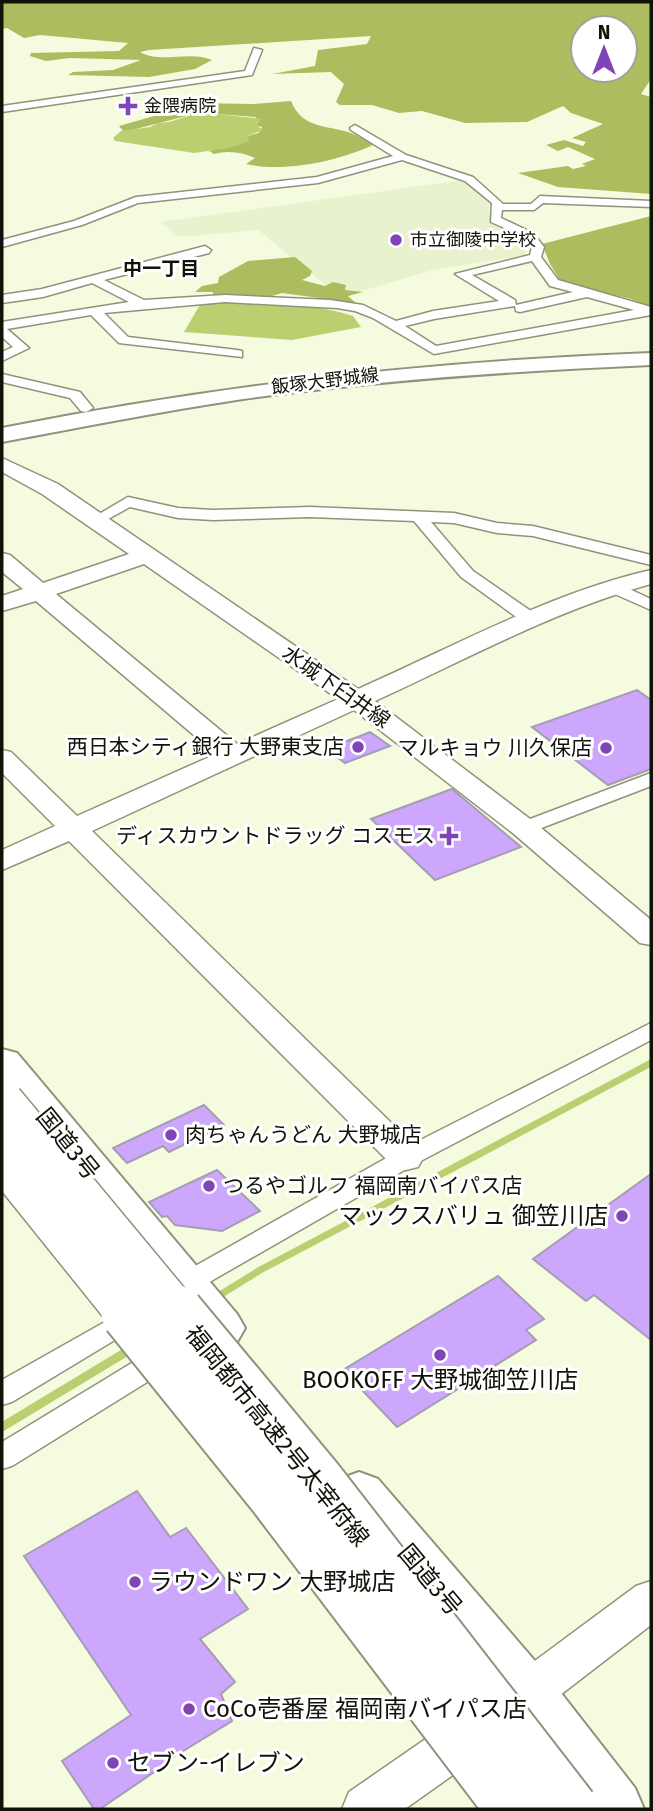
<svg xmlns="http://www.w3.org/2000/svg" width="653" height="1811" viewBox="0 0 653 1811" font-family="'Fira Sans','Noto Sans JP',sans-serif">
<rect width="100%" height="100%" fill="#f4fbdf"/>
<polygon fill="#e9f2cf" points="464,180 489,202 490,220 526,242 526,255 433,270 348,295 334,292 258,230 179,237 161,222"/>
<g fill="#abbd5f" fill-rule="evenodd">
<path d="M2,2H651V79L641,94L651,97V194L558,187L518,173L568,166L573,169L586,166L582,164L595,159L568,147L558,151L546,145L564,140L583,146L586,142L572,138L603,124L571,113L563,106L527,122L465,123L422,111L399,113L372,105H340L336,102L344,84L331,72L272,74L315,66L318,50L367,44L371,36L149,50L140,52C161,64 190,50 212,60L195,69L149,77L68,75L73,72L113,70L141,60L70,58L46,61L30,56L31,53L119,51L128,43L40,35L24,38L7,28L2,29ZM583,28H625V70H583Z"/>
<path d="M291,101C302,128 324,125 348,132C357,135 366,140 375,144C340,161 284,173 246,164L255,158C242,152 228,150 214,154L209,151L247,141L248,136L259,133L262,127L255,125L259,121L255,117L218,114L210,110L124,132L119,126L179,109L189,103L253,104Z"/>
<polygon points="651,216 651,307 631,299 561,282 550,264 542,244"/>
<polygon points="295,257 312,271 310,276 302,280 325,286 333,282 346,285 345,290 363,292 348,296 356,303 282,293 272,296 213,296 213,292 195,292 202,286 218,283 219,277 248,261"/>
</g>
<g fill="#bccf70">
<polygon points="211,109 218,114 262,119 255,124 263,130 248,136 249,141 229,148 194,153 115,141 113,138 121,131 150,127 158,123 169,122"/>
<path d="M217,301C262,304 310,302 353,316L361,327L292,340L184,332L201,303Z"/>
</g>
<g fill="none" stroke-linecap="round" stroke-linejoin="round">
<polyline stroke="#bccf70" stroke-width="7" points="215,1298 262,1269 651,1063"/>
<polyline stroke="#bccf70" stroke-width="9" points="2,1427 131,1349"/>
</g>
<g fill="#cda7fb" stroke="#a69cb4" stroke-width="2">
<polygon points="637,690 651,700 651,769 608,785 532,727"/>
<polygon points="370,732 390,746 345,763 326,749"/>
<polygon points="452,789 521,847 435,880 371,819"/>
<polygon points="204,1105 224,1125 169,1152 163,1146 127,1163 113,1148"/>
<polygon points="217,1170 260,1211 222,1231 175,1225 167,1216 162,1217 149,1202"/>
<polygon points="651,1174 651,1340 594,1295 586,1301 533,1259"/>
<polygon points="498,1276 544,1319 526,1330 536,1340 397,1427 343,1370"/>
<polygon points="137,1491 170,1537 186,1528 248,1609 200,1639 235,1682 221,1694 232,1721 162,1764 163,1766 100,1809 94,1809 62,1761 131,1715 24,1556"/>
</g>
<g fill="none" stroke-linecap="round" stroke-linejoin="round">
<defs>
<g id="street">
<polygon points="254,48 262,50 252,75 2,112 2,106 245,71"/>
<path d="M355,125L406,155L473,177L503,204H531L540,196L651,201V207L543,203L534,210H502L501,218L533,233L544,247L541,257L558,280L651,307V315L434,354L373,318L355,311L337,308L225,302L104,313L128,337L237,350L242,351V357L119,343L91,315L7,329L29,348L2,361V352L13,347L2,337V322L129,302L92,283L43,297L2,303V295L42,289L205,246L211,250L209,253L104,280L144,300L225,295L330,300L363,305L396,321L433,311L499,301L455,274L530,255L532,247L525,237L491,222L492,203L465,181L402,160L318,183L138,203L82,225L2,247V240L74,221L136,197L317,177L393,156L351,130L350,128ZM532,261L550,286L573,292L516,305L515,300L472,275ZM587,297L634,310L436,346L405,326L434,319L515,306L516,311L520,312Z"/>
<polygon points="2,374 80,392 93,408 86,412 81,411 70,398 2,382"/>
<polygon points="128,497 178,508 213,510 310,507 454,513 497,523 533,526 651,555 651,565 533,536 497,533 454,523 431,522 473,571 538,616 541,620 538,624 526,624 461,577 414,521 310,517 213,520 178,518 130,507 97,525 89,520"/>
<polygon points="614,582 651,599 651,610 608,591 606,587"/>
<polygon points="651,773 651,786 531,832 517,832 514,828 517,824"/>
<polygon points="651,1023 651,1040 415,1164 192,1292 183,1295 174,1292 170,1285 174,1278 397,1152"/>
<polygon points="119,1314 128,1318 132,1325 128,1332 12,1402 2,1405 2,1380"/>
<polygon points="150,1355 160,1358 164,1366 160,1374 12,1466 2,1469 2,1442 140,1358"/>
</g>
<g id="secondary">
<path d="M2,458L58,484L358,689C453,647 550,593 651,570V584C555,610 465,660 375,701L534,822L651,920V945L640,943L514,834L354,710L92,831L418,1149L423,1158L418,1167L406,1170L394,1167L69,841L2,870V850L55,826L2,773V750L11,752L77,816L216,754L36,601L2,611V596L23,589L2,572V553L10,555L43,583L129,554L42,494L2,472ZM144,564L338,699L237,744L56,594Z"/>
<polygon points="651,1581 651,1625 533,1716 517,1722 501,1716 494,1701 501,1686 636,1586"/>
<polygon points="472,1712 488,1718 495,1734 488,1750 405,1809 342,1809 349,1792 456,1718"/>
</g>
<path id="primary" d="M651,353V365C514,371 378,380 243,399C162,411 82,427 2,442V428C217,385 432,361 651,353Z"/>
<g id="highway">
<polygon points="2,1049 17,1053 237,1314 245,1328 237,1342 220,1347 203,1342 2,1092"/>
<polygon points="359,1472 378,1479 547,1675 635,1788 644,1809 576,1809 505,1713 340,1511 332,1495 340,1479"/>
</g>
</defs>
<use href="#street" stroke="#8e947b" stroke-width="3"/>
<use href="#secondary" stroke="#8e947b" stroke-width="3"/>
<use href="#primary" stroke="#8e947b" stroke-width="4"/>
<use href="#highway" stroke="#8e947b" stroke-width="4"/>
<use href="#street" fill="#fff" fill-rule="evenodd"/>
<use href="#secondary" fill="#fff" fill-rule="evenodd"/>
<use href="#primary" fill="#fff" fill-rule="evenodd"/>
<use href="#highway" fill="#fff" fill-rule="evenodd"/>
<defs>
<g id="highway-bridge-far1">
<polyline points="2,1103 178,1315"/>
<polyline points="2,1156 130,1315"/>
</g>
<g id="highway-bridge">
<polyline points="129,1313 275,1494 514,1809"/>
<polyline points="176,1313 315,1480 570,1809"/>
</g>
</defs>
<use href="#highway-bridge-far1" stroke="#8e947b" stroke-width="47" stroke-linecap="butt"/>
<use href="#highway-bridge" stroke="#8e947b" stroke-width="59" stroke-linecap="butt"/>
<use href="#highway-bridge-far1" stroke="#fff" stroke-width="44"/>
<use href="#highway-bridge" stroke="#fff" stroke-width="55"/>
</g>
<g fill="#8043b8" stroke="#fff" stroke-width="2.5">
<path d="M124.5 95.5h7v7h7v7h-7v7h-7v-7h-7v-7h7z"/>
<circle cx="396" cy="240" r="7"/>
<circle cx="358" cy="747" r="7"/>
<circle cx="606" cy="748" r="7"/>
<path d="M445.5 825.5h7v7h7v7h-7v7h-7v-7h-7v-7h7z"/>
<circle cx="171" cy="1135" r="7"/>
<circle cx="209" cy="1186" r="7"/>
<circle cx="622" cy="1216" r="7"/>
<circle cx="440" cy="1355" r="7"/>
<circle cx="135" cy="1582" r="7"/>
<circle cx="189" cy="1709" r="7"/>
<circle cx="113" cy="1763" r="7"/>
</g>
<g text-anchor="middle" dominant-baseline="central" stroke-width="6" stroke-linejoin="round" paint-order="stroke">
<g font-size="18" fill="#111309" stroke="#fff" text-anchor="start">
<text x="144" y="106">金隈病院</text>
<text x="410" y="240">市立御陵中学校</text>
</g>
<g font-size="18" fill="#111309" stroke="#fff">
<text transform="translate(325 381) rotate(-7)">飯塚大野城線</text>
</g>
<g font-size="19" font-weight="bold" fill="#111309" stroke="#fff">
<text x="161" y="268">中一丁目</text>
</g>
<g font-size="21" fill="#111309" stroke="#fff">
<text transform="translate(336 687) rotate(35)">水城下臼井線</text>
</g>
<g font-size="21" fill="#111309" stroke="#fff" text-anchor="end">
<text x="344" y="747">西日本シティ銀行 大野東支店</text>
<text x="592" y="748">マルキョウ 川久保店</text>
<text x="435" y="836">ディスカウントドラッグ コスモス</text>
<text x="185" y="1135" text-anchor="start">肉ちゃんうどん 大野城店</text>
<text x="223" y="1186" text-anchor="start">つるやゴルフ 福岡南バイパス店</text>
</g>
<g font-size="24" fill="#111309" stroke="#fff">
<text transform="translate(68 1144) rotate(51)">国道3号</text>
<text transform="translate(277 1436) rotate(51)">福岡都市高速2号太宰府線</text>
<text transform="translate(430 1580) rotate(50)">国道3号</text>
</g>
<g font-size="24" fill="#111309" stroke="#fff" text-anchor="start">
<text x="608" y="1216" text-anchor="end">マックスバリュ 御笠川店</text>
<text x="440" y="1380" text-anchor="middle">BOOKOFF 大野城御笠川店</text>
<text x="149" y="1582">ラウンドワン 大野城店</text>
<text x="203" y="1709">CoCo壱番屋 福岡南バイパス店</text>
<text x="127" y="1763">セブン-イレブン</text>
</g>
</g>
<rect width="653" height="1811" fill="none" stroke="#111309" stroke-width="7"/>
<g transform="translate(604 49)"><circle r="33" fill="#ffffff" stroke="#a0a19d" stroke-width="2"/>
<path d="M0-5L12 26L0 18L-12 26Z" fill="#8043b8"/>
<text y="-10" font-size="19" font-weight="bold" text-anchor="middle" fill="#111309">N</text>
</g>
</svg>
